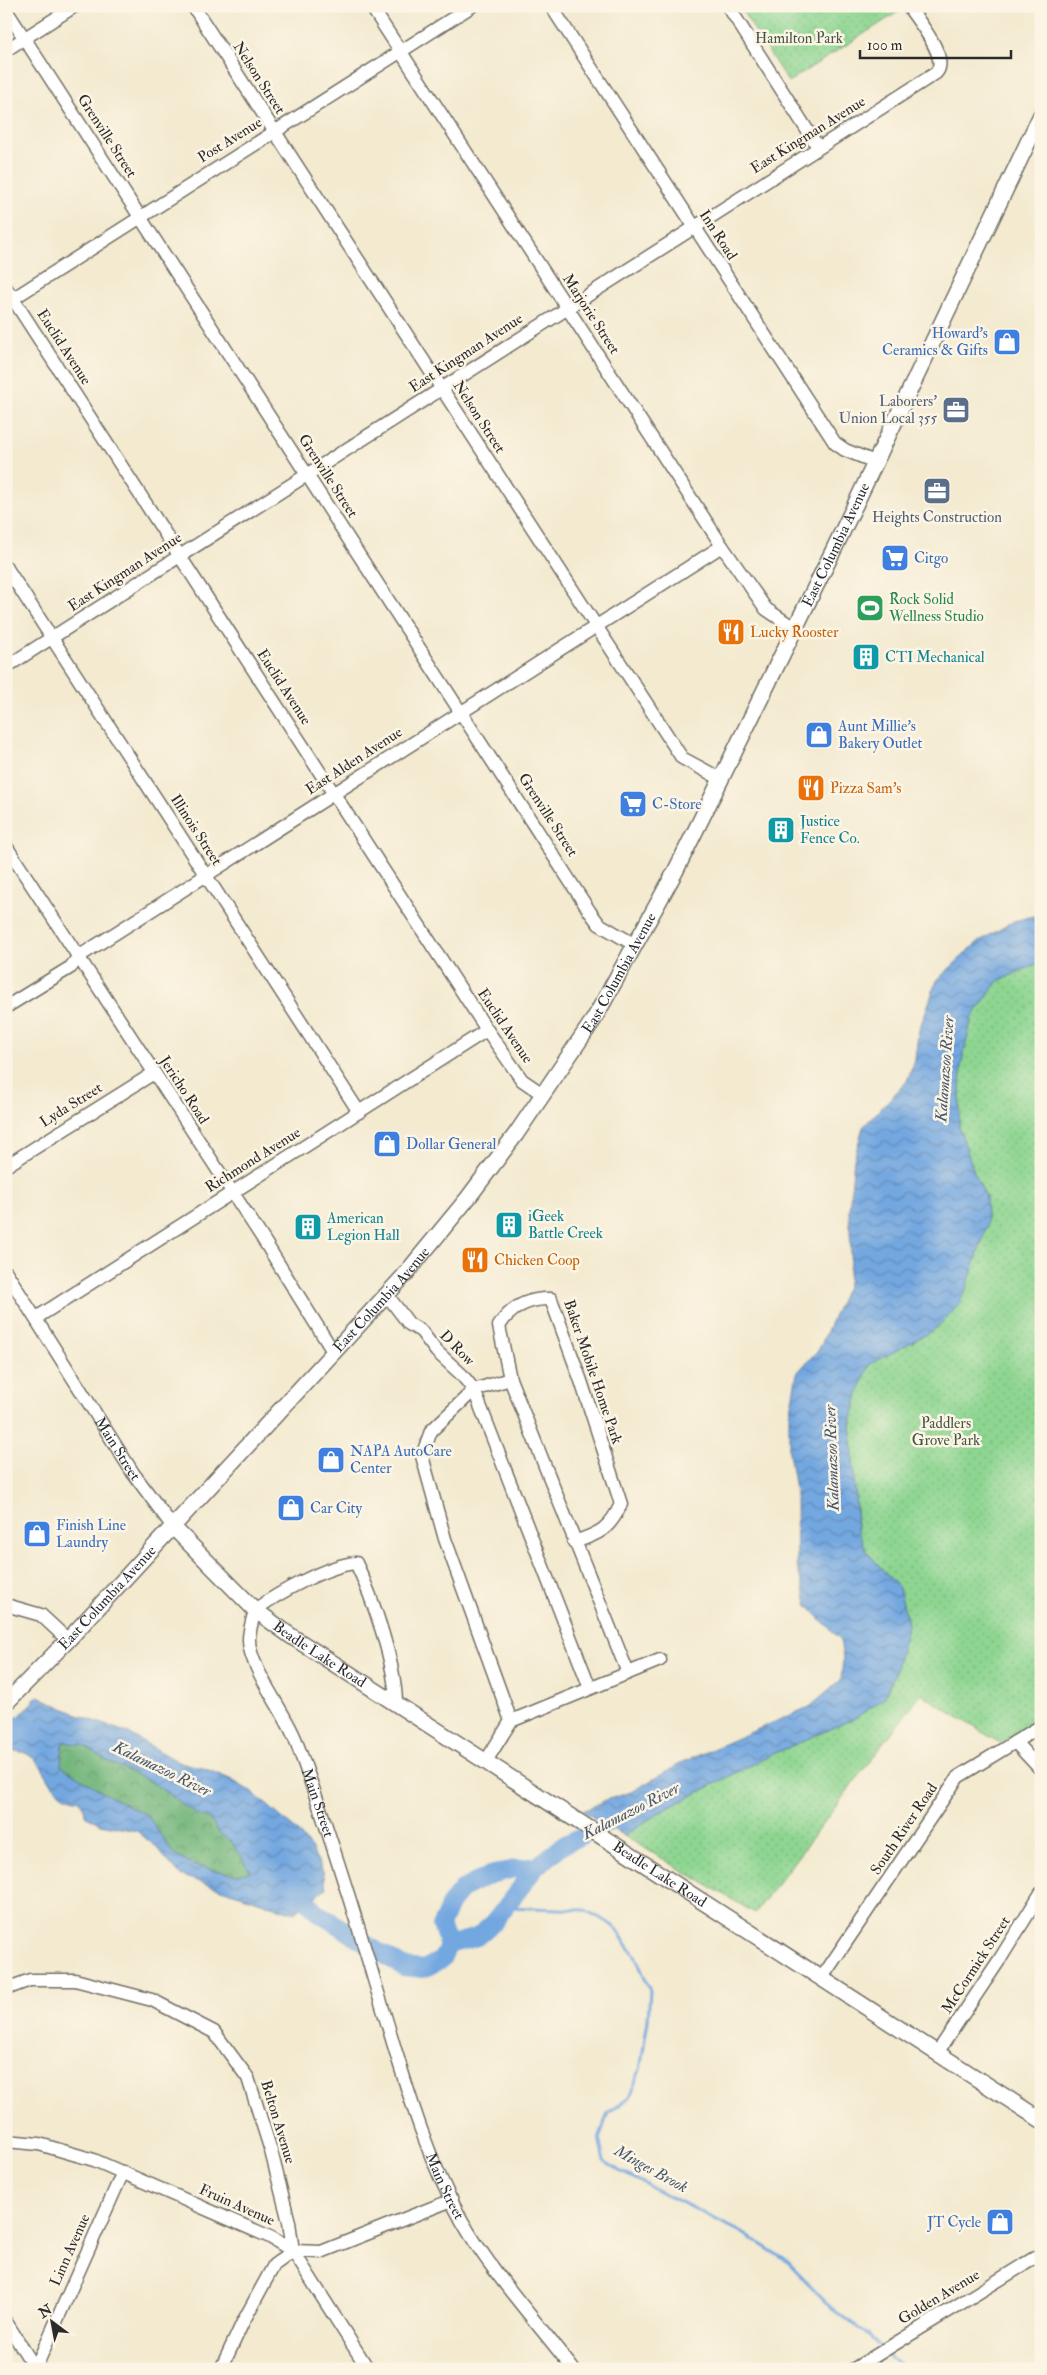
<svg xmlns="http://www.w3.org/2000/svg" width="1047" height="2375" viewBox="0 0 1047 2375" font-family="'IM FELL Double Pica',serif">
<defs>
<pattern id="forest-crowns" width="20" height="18" patternUnits="userSpaceOnUse" patternTransform="scale(1.25)"><rect width="20" height="18" fill="#72b67b"/><path d="M2 6a3 3 0 1 1 6 0M12 15a3 3 0 1 1 6 0" fill="none" stroke="#5e9465"/></pattern>
<pattern id="park-dots" width="8" height="8" patternUnits="userSpaceOnUse" patternTransform="scale(1.25)"><rect width="8" height="8" fill="#8dd591"/><path d="M2 2h.1M6 6h.1" fill="none" stroke="#7ab77d" stroke-width="1.8" stroke-linecap="round"/></pattern>
<pattern id="water-waves" width="16" height="10" patternUnits="userSpaceOnUse" patternTransform="scale(1.25)"><rect width="16" height="10" fill="#73a7e0"/><path d="M0 5q4-4 8 0t8 0" fill="none" stroke="#5f88b6"/></pattern>
</defs>
<rect width="100%" height="100%" fill="#fcf5e5"/>
<filter id="ink" filterUnits="userSpaceOnUse"><feTurbulence type="fractalNoise" baseFrequency=".02" numOctaves="2"/><feDisplacementMap in="SourceGraphic" scale="10" xChannelSelector="R" yChannelSelector="G"/><feConvolveMatrix kernelMatrix="1 2 1 2 8 2 1 2 1" color-interpolation-filters="sRGB"/></filter>
<filter id="wash" filterUnits="userSpaceOnUse"><feTurbulence type="fractalNoise" baseFrequency=".0096" numOctaves="4" result="noise"/><feDisplacementMap in="SourceGraphic" scale="20" xChannelSelector="R" yChannelSelector="G"/><feGaussianBlur stdDeviation="1.12" result="paint"/><feColorMatrix in="noise" values="0 0 0 0 0 0 0 0 0 0 0 0 0 0 0 0 0 1.4 0 .05"/><feComposite in="paint" operator="in"/></filter>
<g filter="url(#wash)">
<rect width="100%" height="100%" fill="#f3ead0"/>
<polygon fill="url(#forest-crowns)" stroke="#4e7053" points="63,1741 83,1745 108,1761 153,1783 196,1814 210,1820 220,1834 231,1841 252,1872 237,1875 192,1865 174,1855 147,1815 113,1798 61,1766"/>
<g fill="url(#park-dots)" stroke="#5c805e">
<polygon points="739,6 901,6 903,9 788,82"/>
<polygon points="1041,962 1041,1718 1000,1743 921,1694 755,1913 624,1836 660,1812 769,1756 857,1717 884,1698 894,1675 908,1624 899,1588 867,1552 857,1529 851,1423 857,1397 869,1365 986,1198 974,1172 959,1127 961,1066 972,1017 998,981"/>
</g>
<g fill="url(#water-waves)" stroke="#4f6986" fill-rule="evenodd">
<polygon points="1041,914 1041,962 998,981 972,1017 961,1066 959,1127 974,1172 986,1198 987,1225 965,1293 955,1309 934,1330 869,1365 857,1397 851,1423 857,1529 867,1552 899,1588 908,1624 894,1675 884,1698 857,1717 769,1756 660,1812 624,1836 583,1811 606,1800 631,1792 685,1761 811,1706 841,1680 843,1659 840,1639 808,1606 797,1566 796,1496 789,1452 789,1416 797,1373 819,1349 848,1284 851,1250 849,1211 854,1159 863,1127 907,1081 915,1060 918,1033 937,980 978,942 1014,921"/>
<path d="M38,1696L78,1715L128,1733L177,1761L206,1769L230,1779L252,1792L295,1829L311,1848L323,1871L326,1888L294,1913L180,1875L155,1846L137,1831L100,1824L87,1816L80,1800C44,1794 53,1771 29,1755C23,1751 13,1751 6,1750V1731ZM63,1742L83,1745L108,1761L153,1783L196,1814L210,1820L220,1834L231,1841L251,1872L237,1875L192,1865L174,1855L147,1815L113,1798L61,1766Z"/>
</g>
<g fill="none" stroke-linecap="round" stroke-linejoin="round">
<g stroke="#73a7e0" stroke-width="3">
<polyline points="506,1907 585,1910 613,1925 636,1957 650,1991 648,2020 640,2070 629,2098 608,2113 599,2139 604,2161 621,2172 741,2232 787,2261 836,2312 868,2333 881,2348"/>
<polyline points="885,2352 892,2360 909,2369"/>
</g>
<g stroke="#73a7e0" stroke-width="18">
<polyline points="6,1723 35,1729"/>
<polyline points="294,1885 318,1913 403,1967 424,1969 442,1959 448,1945 441,1925 450,1904 462,1889 490,1875 514,1869 537,1866 565,1844 626,1814"/>
<polyline points="448,1945 477,1937 494,1922 537,1866"/>
</g>
</g>
</g>
<g filter="url(#ink)">
<g fill="none" stroke-linecap="round" stroke-linejoin="round">
<defs>
<g id="minor">
<polyline points="193,6 682,758 721,779"/>
<polyline points="371,6 722,546 766,609 794,628"/>
<polyline points="551,6 835,443 845,450 875,462"/>
<polyline points="728,6 818,147"/>
<polyline points="6,10 590,912 599,924 635,945"/>
<polyline points="6,50 75,6"/>
<polyline points="6,288 487,1030 522,1080 544,1095"/>
<polyline points="6,303 472,6"/>
<polyline points="6,567 359,1112"/>
<path d="M6,667L936,73C950,58 918,21 908,6"/>
<polyline points="6,846 263,1239 334,1353"/>
<polyline points="6,1007 71,967 78,957 722,546"/>
<polyline points="6,1166 154,1073"/>
<path id="s1" d="M6,1272L133,1473L173,1527"/>
<polyline points="387,1295 409,1324 421,1331 436,1351 462,1375 474,1390 590,1688"/>
<polyline points="36,1318 487,1030"/>
<polyline points="510,1379 474,1390 431,1431 422,1456 445,1539 511,1721"/>
<path d="M574,1542C599,1534 610,1529 621,1504L581,1381L551,1299C529,1298 511,1307 499,1326L510,1379L628,1673"/>
<polyline points="6,1605 41,1615 68,1640"/>
<path id="s2" d="M396,1704C396,1666 373,1598 356,1563C328,1565 278,1593 255,1610C253,1619 249,1630 249,1639C248,1666 286,1713 296,1741C327,1824 353,1908 378,1993C402,2070 422,2150 462,2221C491,2272 537,2322 573,2369"/>
<polyline points="1015,1742 1041,1770"/>
<polyline points="486,1761 511,1721 660,1660"/>
<polyline points="821,1979 958,1777 1041,1726"/>
<polyline points="6,1989 30,1980 75,1980 152,2000 214,2032 248,2078 271,2151 289,2222 293,2251 368,2369"/>
<polyline points="937,2053 1000,1959 1041,1893"/>
<polyline points="6,2141 39,2144 94,2160 270,2237 293,2251 321,2252 452,2200"/>
<polyline points="6,2322 35,2368"/>
<polyline points="35,2369 123,2172"/>
<polyline points="221,2369 243,2322 274,2265 293,2251"/>
<polyline points="854,2369 1041,2254"/>
</g>
<g id="major">
<path id="s3" d="M173,1527L255,1610L291,1636L1041,2120"/>
<path id="s4" d="M6,1703L68,1640L403,1277L468,1198L516,1134L594,1019L675,872L721,779L834,549L1041,115"/>
</g>
</defs>
<use href="#minor" stroke="#716e65" stroke-width="15"/>
<use href="#major" stroke="#716e65" stroke-width="18"/>
<use href="#minor" stroke="#fff" stroke-width="12"/>
<use href="#major" stroke="#fff" stroke-width="15"/>
</g>
</g>
<defs>
<symbol id="shop-square" viewBox="-11 -11 22 22"><rect x="-9" y="-9" width="18" height="18" rx="4" fill="#3f7fe0" stroke="#fcf5e5"/><path d="M-5-2.5h2.3a2.7 3.5 0 0 1 5.4 0H5L5.5 6h-11ZM-1.5-2.5h3a1.5 2.3 0 0 0-3 0Z" fill="#fff"/></symbol>
<symbol id="office-square" viewBox="-11 -11 22 22"><rect x="-9" y="-9" width="18" height="18" rx="4" fill="#5c6f8a" stroke="#fcf5e5"/><path d="M-6-3h4V-5.5h4V-3h4V5H-6ZM-1-4.5V-3h2v-1.5ZM-6 0V1H6V0Z" fill="#fff"/></symbol>
<symbol id="supermarket-square" viewBox="-11 -11 22 22"><rect x="-9" y="-9" width="18" height="18" rx="4" fill="#3f7fe0" stroke="#fcf5e5"/><path d="M-6-5.5h2.5l.6 2H6L4.5 2H-2.5L-4.4-4H-6ZM-1.5 3.2a1.3 1.3 0 1 0 .1 0ZM3 3.2a1.3 1.3 0 1 0 .1 0Z" fill="#fff"/></symbol>
<symbol id="stadium-square" viewBox="-11 -11 22 22"><rect x="-9" y="-9" width="18" height="18" rx="4" fill="#2e9e5b" stroke="#fcf5e5"/><path d="M0-5a6.5 5 0 1 0 0 10a6.5 5 0 1 0 0-10ZM-3.5-1.8h7v3.6h-7Z" fill="#fff"/></symbol>
<symbol id="restaurant-square" viewBox="-11 -11 22 22"><rect x="-9" y="-9" width="18" height="18" rx="4" fill="#e8710a" stroke="#fcf5e5"/><path d="M-5-6h1v4h1v-4h1v4h1v-4h1v5L-1.5 .5V6h-2V.5L-5-1ZM5-6V6H3V1.5H1.5Q1.5-4 5-6Z" fill="#fff"/></symbol>
<symbol id="building-square" viewBox="-11 -11 22 22"><rect x="-9" y="-9" width="18" height="18" rx="4" fill="#0f9aa8" stroke="#fcf5e5"/><path d="M-4-6H4V6H1V3H-1V6H-4ZM-2.5-4.3h1.7v1.8h-1.7ZM.8-4.3h1.7v1.8H.8ZM-2.5-1h1.7V.8h-1.7ZM.8-1h1.7V.8H.8Z" fill="#fff"/></symbol>
</defs>
<g fill-rule="evenodd">
<use href="#shop-square" x="991" y="326" width="32" height="32"/>
<use href="#office-square" x="940" y="394" width="32" height="32"/>
<use href="#office-square" x="921" y="475" width="32" height="32"/>
<use href="#supermarket-square" x="879" y="542" width="32" height="32"/>
<use href="#stadium-square" x="854" y="592" width="32" height="32"/>
<use href="#restaurant-square" x="715" y="616" width="32" height="32"/>
<use href="#building-square" x="850" y="641" width="32" height="32"/>
<use href="#shop-square" x="803" y="719" width="32" height="32"/>
<use href="#restaurant-square" x="795" y="772" width="32" height="32"/>
<use href="#supermarket-square" x="617" y="788" width="32" height="32"/>
<use href="#building-square" x="765" y="814" width="32" height="32"/>
<use href="#shop-square" x="371" y="1128" width="32" height="32"/>
<use href="#building-square" x="493" y="1209" width="32" height="32"/>
<use href="#building-square" x="292" y="1211" width="32" height="32"/>
<use href="#restaurant-square" x="459" y="1244" width="32" height="32"/>
<use href="#shop-square" x="315" y="1444" width="32" height="32"/>
<use href="#shop-square" x="275" y="1492" width="32" height="32"/>
<use href="#shop-square" x="21" y="1518" width="32" height="32"/>
<use href="#shop-square" x="984" y="2206" width="32" height="32"/>
</g>
<g text-anchor="middle" dominant-baseline="central" stroke-width="5" stroke-linejoin="round" paint-order="stroke">
<g font-size="15" fill="#445644" stroke="#fcf5e5">
<text x="799" y="38">Hamilton Park</text>
<text x="946" y="1423">Paddlers<tspan x="946" dy="17">Grove Park</tspan></text>
</g>
<g font-size="15" fill="#2b2b2b" stroke="#fcf5e5">
<text transform="translate(259 78) rotate(57)">Nelson Street</text>
<text transform="translate(808 135) rotate(-32)">East Kingman Avenue</text>
<text transform="translate(107 136) rotate(57)">Grenville Street</text>
<text transform="translate(230 140) rotate(-32)">Post Avenue</text>
<text transform="translate(718 235) rotate(57)">Inn Road</text>
<text transform="translate(591 314) rotate(57)">Marjorie Street</text>
<text transform="translate(64 347) rotate(57)">Euclid Avenue</text>
<text transform="translate(466 353) rotate(-33)">East Kingman Avenue</text>
<text transform="translate(479 417) rotate(57)">Nelson Street</text>
<text transform="translate(328 476) rotate(57)">Grenville Street</text>
<text stroke="none"><textPath href="#s4" startOffset="1436">East Columbia Avenue</textPath></text>
<text transform="translate(125 572) rotate(-33)">East Kingman Avenue</text>
<text transform="translate(284 687) rotate(57)">Euclid Avenue</text>
<text transform="translate(354 761) rotate(-33)">East Alden Avenue</text>
<text transform="translate(548 815) rotate(57)">Grenville Street</text>
<text transform="translate(196 830) rotate(57)">Illinois Street</text>
<text stroke="none"><textPath href="#s4" startOffset="956">East Columbia Avenue</textPath></text>
<text transform="translate(505 1026) rotate(56)">Euclid Avenue</text>
<text transform="translate(184 1090) rotate(57)">Jericho Road</text>
<text transform="translate(71 1105) rotate(-32)">Lyda Street</text>
<text transform="translate(253 1160) rotate(-32)">Richmond Avenue</text>
<text stroke="none"><textPath href="#s4" startOffset="551">East Columbia Avenue</textPath></text>
<text transform="translate(457 1348) rotate(46)">D Row</text>
<text transform="translate(593 1372) rotate(71)">Baker Mobile Home Park</text>
<text stroke="none"><textPath href="#s1" startOffset="209">Main Street</textPath></text>
<text stroke="none"><textPath href="#s4" startOffset="146">East Columbia Avenue</textPath></text>
<text stroke="none"><textPath href="#s3" startOffset="195">Beadle Lake Road</textPath></text>
<text stroke="none"><textPath href="#s2" startOffset="468">Main Street</textPath></text>
<text transform="translate(904 1829) rotate(-56)">South River Road</text>
<text stroke="none"><textPath href="#s3" startOffset="600">Beadle Lake Road</textPath></text>
<text transform="translate(976 1965) rotate(-57)">McCormick Street</text>
<text transform="translate(278 2122) rotate(73)">Belton Avenue</text>
<text stroke="none"><textPath href="#s2" startOffset="872">Main Street</textPath></text>
<text transform="translate(237 2205) rotate(24)">Fruin Avenue</text>
<text transform="translate(70 2250) rotate(-66)">Linn Avenue</text>
<text transform="translate(939 2297) rotate(-31)">Golden Avenue</text>
</g>
<g font-size="15" fill="#366cbe" stroke="#fcf5e5" text-anchor="start">
<text x="988" y="333" text-anchor="end">Howard's<tspan x="988" dy="17">Ceramics &amp; Gifts</tspan></text>
<text x="914" y="558">Citgo</text>
<text x="838" y="726">Aunt Millie's<tspan x="838" dy="17">Bakery Outlet</tspan></text>
<text x="652" y="804">C-Store</text>
<text x="406" y="1144">Dollar General</text>
<text x="350" y="1451">NAPA AutoCare<tspan x="350" dy="17">Center</tspan></text>
<text x="310" y="1508">Car City</text>
<text x="56" y="1525">Finish Line<tspan x="56" dy="17">Laundry</tspan></text>
<text x="981" y="2222" text-anchor="end">JT Cycle</text>
</g>
<g font-size="15" fill="#4e5e75" stroke="#fcf5e5" text-anchor="end">
<text x="937" y="401">Laborers'<tspan x="937" dy="17">Union Local 355</tspan></text>
<text x="937" y="517" text-anchor="middle">Heights Construction</text>
</g>
<g font-size="15" fill="#27864d" stroke="#fcf5e5" text-anchor="start">
<text x="889" y="599">Rock Solid<tspan x="889" dy="17">Wellness Studio</tspan></text>
</g>
<g font-size="15" fill="#c56008" stroke="#fcf5e5" text-anchor="start">
<text x="750" y="632">Lucky Rooster</text>
<text x="830" y="788">Pizza Sam's</text>
<text x="494" y="1260">Chicken Coop</text>
</g>
<g font-size="15" fill="#0d838f" stroke="#fcf5e5" text-anchor="start">
<text x="885" y="657">CTI Mechanical</text>
<text x="800" y="821">Justice<tspan x="800" dy="17">Fence Co.</tspan></text>
<text x="528" y="1216">iGeek<tspan x="528" dy="17">Battle Creek</tspan></text>
<text x="327" y="1218">American<tspan x="327" dy="17">Legion Hall</tspan></text>
</g>
<g font-size="16" font-style="italic" fill="#44566a" stroke="#fcf5e5">
<text transform="translate(945 1069) rotate(-86)">Kalamazoo River</text>
<text transform="translate(832 1458) rotate(-92)">Kalamazoo River</text>
<text transform="translate(162 1769) rotate(26)">Kalamazoo River</text>
<text transform="translate(631 1811) rotate(-27)">Kalamazoo River</text>
<text transform="translate(651 2169) rotate(29)">Minges Brook</text>
</g>
</g>
<rect width="1047" height="2375" fill="none" stroke="#fcf5e5" stroke-width="25"/>
<g transform="translate(52 2322) rotate(328)" stroke="#fcf5e5" stroke-width="4" paint-order="stroke">
<path d="M0-4L9 19L0 12L-9 19Z" fill="#2b2b2b"/>
<text y="-8" font-size="14" font-weight="bold" text-anchor="middle" fill="#2b2b2b">N</text>
</g>
<path d="M860 50v8h151v-8" fill="none" stroke="#2b2b2b" stroke-width="2.5"/>
<text x="867" y="50" font-size="15" fill="#2b2b2b" stroke="#fcf5e5" stroke-width="4" paint-order="stroke">100 m</text>
</svg>
